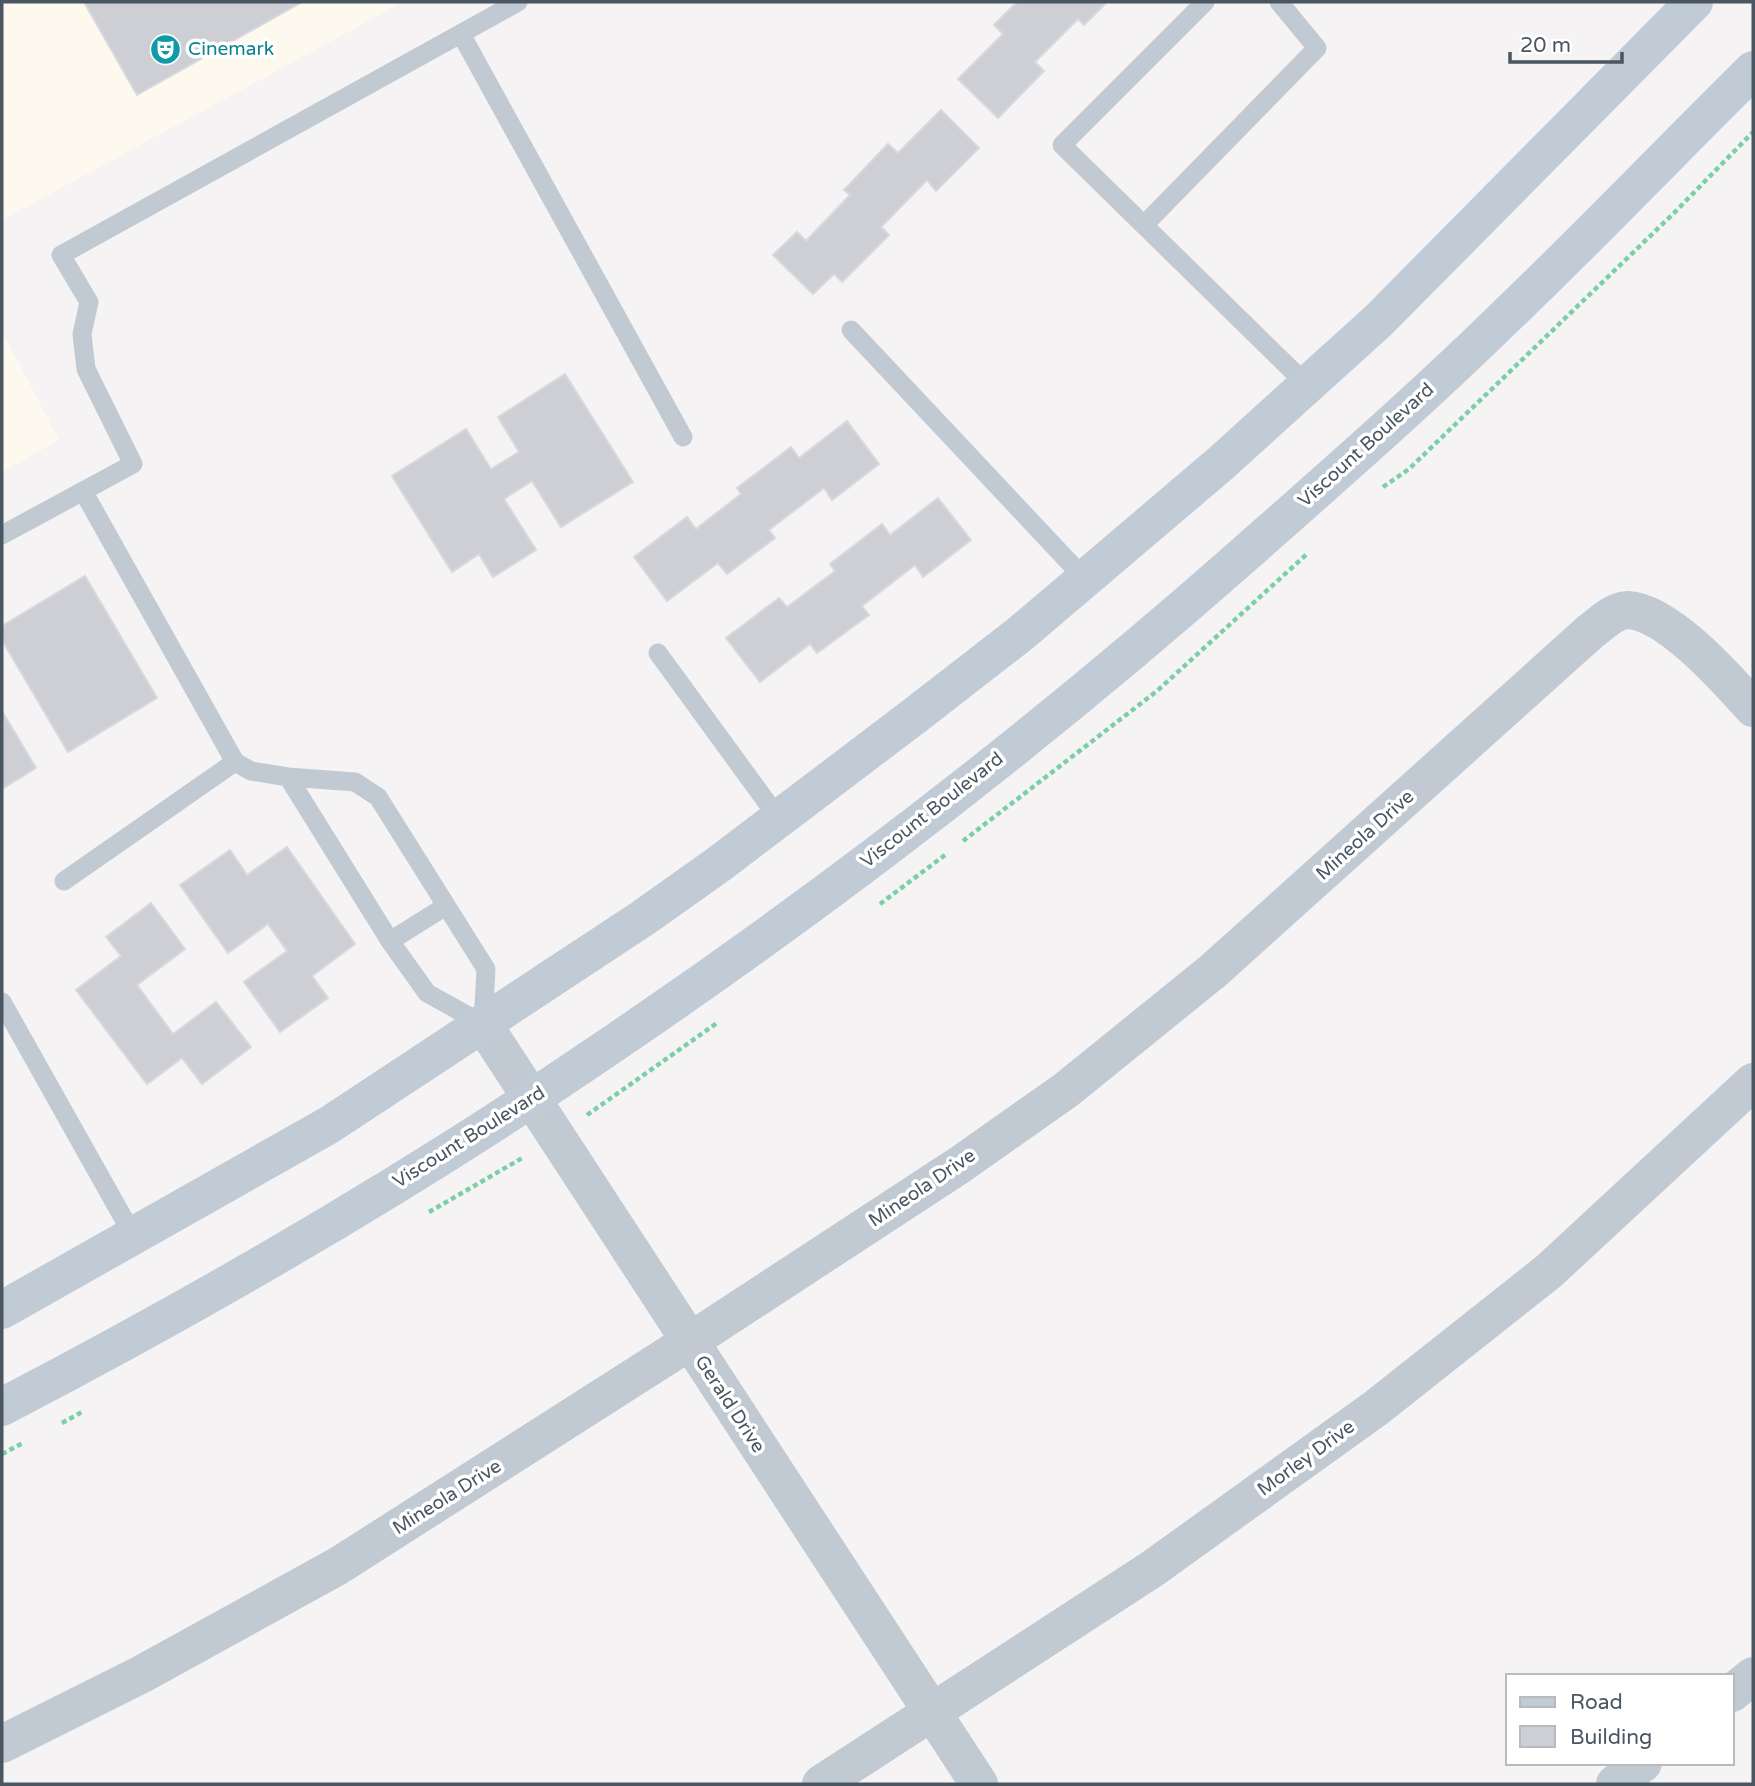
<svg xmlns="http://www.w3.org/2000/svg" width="1755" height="1786" viewBox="0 0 1755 1786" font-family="'Varela Round',sans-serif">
<rect width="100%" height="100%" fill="#f5f3f3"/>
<g fill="#fdf9ef">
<polygon points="2,2 403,2 2,220"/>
<polygon points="2,331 59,440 2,472"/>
</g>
<g fill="#cdcfd5" stroke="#d7d9de" stroke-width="2">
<polygon points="84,2 302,2 137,95"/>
<polygon points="1017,2 1107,2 1084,25 1078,19 1035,62 1044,71 998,118 958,79 1003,34 994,25"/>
<polygon points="941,110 979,148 936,191 927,180 881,227 889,235 842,282 834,274 813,294 773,255 797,232 806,241 850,195 844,190 888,144 898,153"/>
<polygon points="565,374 633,482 561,527 532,481 504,499 536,550 493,577 479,554 452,572 392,476 466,429 491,469 519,452 498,417"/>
<polygon points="847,421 879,464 832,500 824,488 769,530 775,538 727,574 718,563 667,601 634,557 687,517 696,529 741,494 737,488 791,447 799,458"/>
<polygon points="938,498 971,540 923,577 915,565 862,606 869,615 817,653 810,644 760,682 726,638 779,598 787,607 835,571 830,564 882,524 890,535"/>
<polygon points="85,576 157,698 68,752 2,640 2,626"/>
<polygon points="2,711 36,768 2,789"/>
<polygon points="287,847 355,944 312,976 328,998 280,1032 244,982 287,951 268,924 228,953 180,885 230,850 247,875"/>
<polygon points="151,903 185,949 137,985 173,1034 216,1002 251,1047 202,1084 182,1058 147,1084 76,990 121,956 106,937"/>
</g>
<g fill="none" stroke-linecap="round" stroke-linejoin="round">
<g stroke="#7ad0a6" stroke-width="4.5" stroke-dasharray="5 3.5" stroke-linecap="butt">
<polyline points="1383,487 1409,469 1674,213 1753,132"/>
<polyline points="963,841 1157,691 1308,553"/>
<polyline points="880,904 945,855"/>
<polyline points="587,1115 717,1023"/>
<polyline points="429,1212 524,1157"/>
<polyline points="62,1423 82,1412"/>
<polyline points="2,1454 23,1443"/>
</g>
<g stroke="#c1cad2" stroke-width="19">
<polyline points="1205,2 1062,145 1307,385"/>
<polyline points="461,34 683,437"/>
<polyline points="1144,225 1317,48 1279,2"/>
<polyline points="851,330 1085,579"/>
<polyline points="83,491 235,762 251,771 288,777 355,782 378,797 486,969 483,1024 427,993 390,941 288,777"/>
<polyline points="2,535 133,464 86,369 82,334 89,302 61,255 518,2"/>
<polyline points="658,653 779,819"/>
<polyline points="64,881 235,762"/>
<polyline points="390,941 446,906"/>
<polyline points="2,1002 134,1237"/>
</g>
<g stroke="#c1cad2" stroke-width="38">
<polyline points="1732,1693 1753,1676"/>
<path d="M2,1744L142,1674L338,1566L689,1342L961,1164L1066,1090L1213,971L1591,631C1601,624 1614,610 1628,610C1668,612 1727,679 1753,708"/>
<polyline points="821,1784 1152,1569 1376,1408 1549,1271 1753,1082"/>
<polyline points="1615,1784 1643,1763"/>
</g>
<polyline stroke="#c1cad2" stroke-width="38" points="483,1024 979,1784"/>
<g stroke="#c1cbd6" stroke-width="38">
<polyline points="2,1310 329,1125 643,918 719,864 913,717 1020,634 1220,464 1378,321 1694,2"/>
<path d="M2,1407C203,1302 407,1184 595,1056C822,903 1041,734 1246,553C1332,477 1419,401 1501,321C1587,239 1669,153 1753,70"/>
</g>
</g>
<defs>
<symbol id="theatre-disc" viewBox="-11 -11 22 22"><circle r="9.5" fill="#0f9aa8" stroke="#fff"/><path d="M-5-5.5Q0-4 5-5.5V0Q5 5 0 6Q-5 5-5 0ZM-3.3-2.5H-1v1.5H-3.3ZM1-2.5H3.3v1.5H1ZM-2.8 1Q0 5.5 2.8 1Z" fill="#fff"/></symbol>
</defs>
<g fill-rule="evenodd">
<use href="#theatre-disc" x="148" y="32" width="35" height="35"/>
</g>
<g text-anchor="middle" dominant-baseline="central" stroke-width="7" stroke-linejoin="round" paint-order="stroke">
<g font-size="19" fill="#0d838f" stroke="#fff" text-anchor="start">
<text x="188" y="49">Cinemark</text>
</g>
<g font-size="19" fill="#4a5661" stroke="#fff">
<text transform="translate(1366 445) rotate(-42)">Viscount Boulevard</text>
<text transform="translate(932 810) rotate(-38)">Viscount Boulevard</text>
<text transform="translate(1365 835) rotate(-42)">Mineola Drive</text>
<text transform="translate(469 1137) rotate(-32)">Viscount Boulevard</text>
<text transform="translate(922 1188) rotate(-34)">Mineola Drive</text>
<text transform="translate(730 1404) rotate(57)">Gerald Drive</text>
<text transform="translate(1306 1458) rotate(-36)">Morley Drive</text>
<text transform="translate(447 1497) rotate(-32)">Mineola Drive</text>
</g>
</g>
<rect width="1755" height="1786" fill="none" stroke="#4a5661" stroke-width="7"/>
<rect x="1506" y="1674" width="228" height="91" fill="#ffffff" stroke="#b7bbc0" stroke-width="2"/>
<rect x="1520" y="1697" width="35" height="10" fill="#c1cbd6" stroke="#b7bbc0" stroke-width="2"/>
<text x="1570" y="1709" font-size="21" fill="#4a5661">Road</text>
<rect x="1520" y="1726" width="35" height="21" fill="#cdcfd5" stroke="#b7bbc0" stroke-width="2"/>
<text x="1570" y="1744" font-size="21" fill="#4a5661">Building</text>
<path d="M1510 52v10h112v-10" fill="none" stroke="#4a5661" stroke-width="3.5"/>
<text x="1520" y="52" font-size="21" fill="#4a5661" stroke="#ffffff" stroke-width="5" paint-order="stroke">20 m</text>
</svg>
